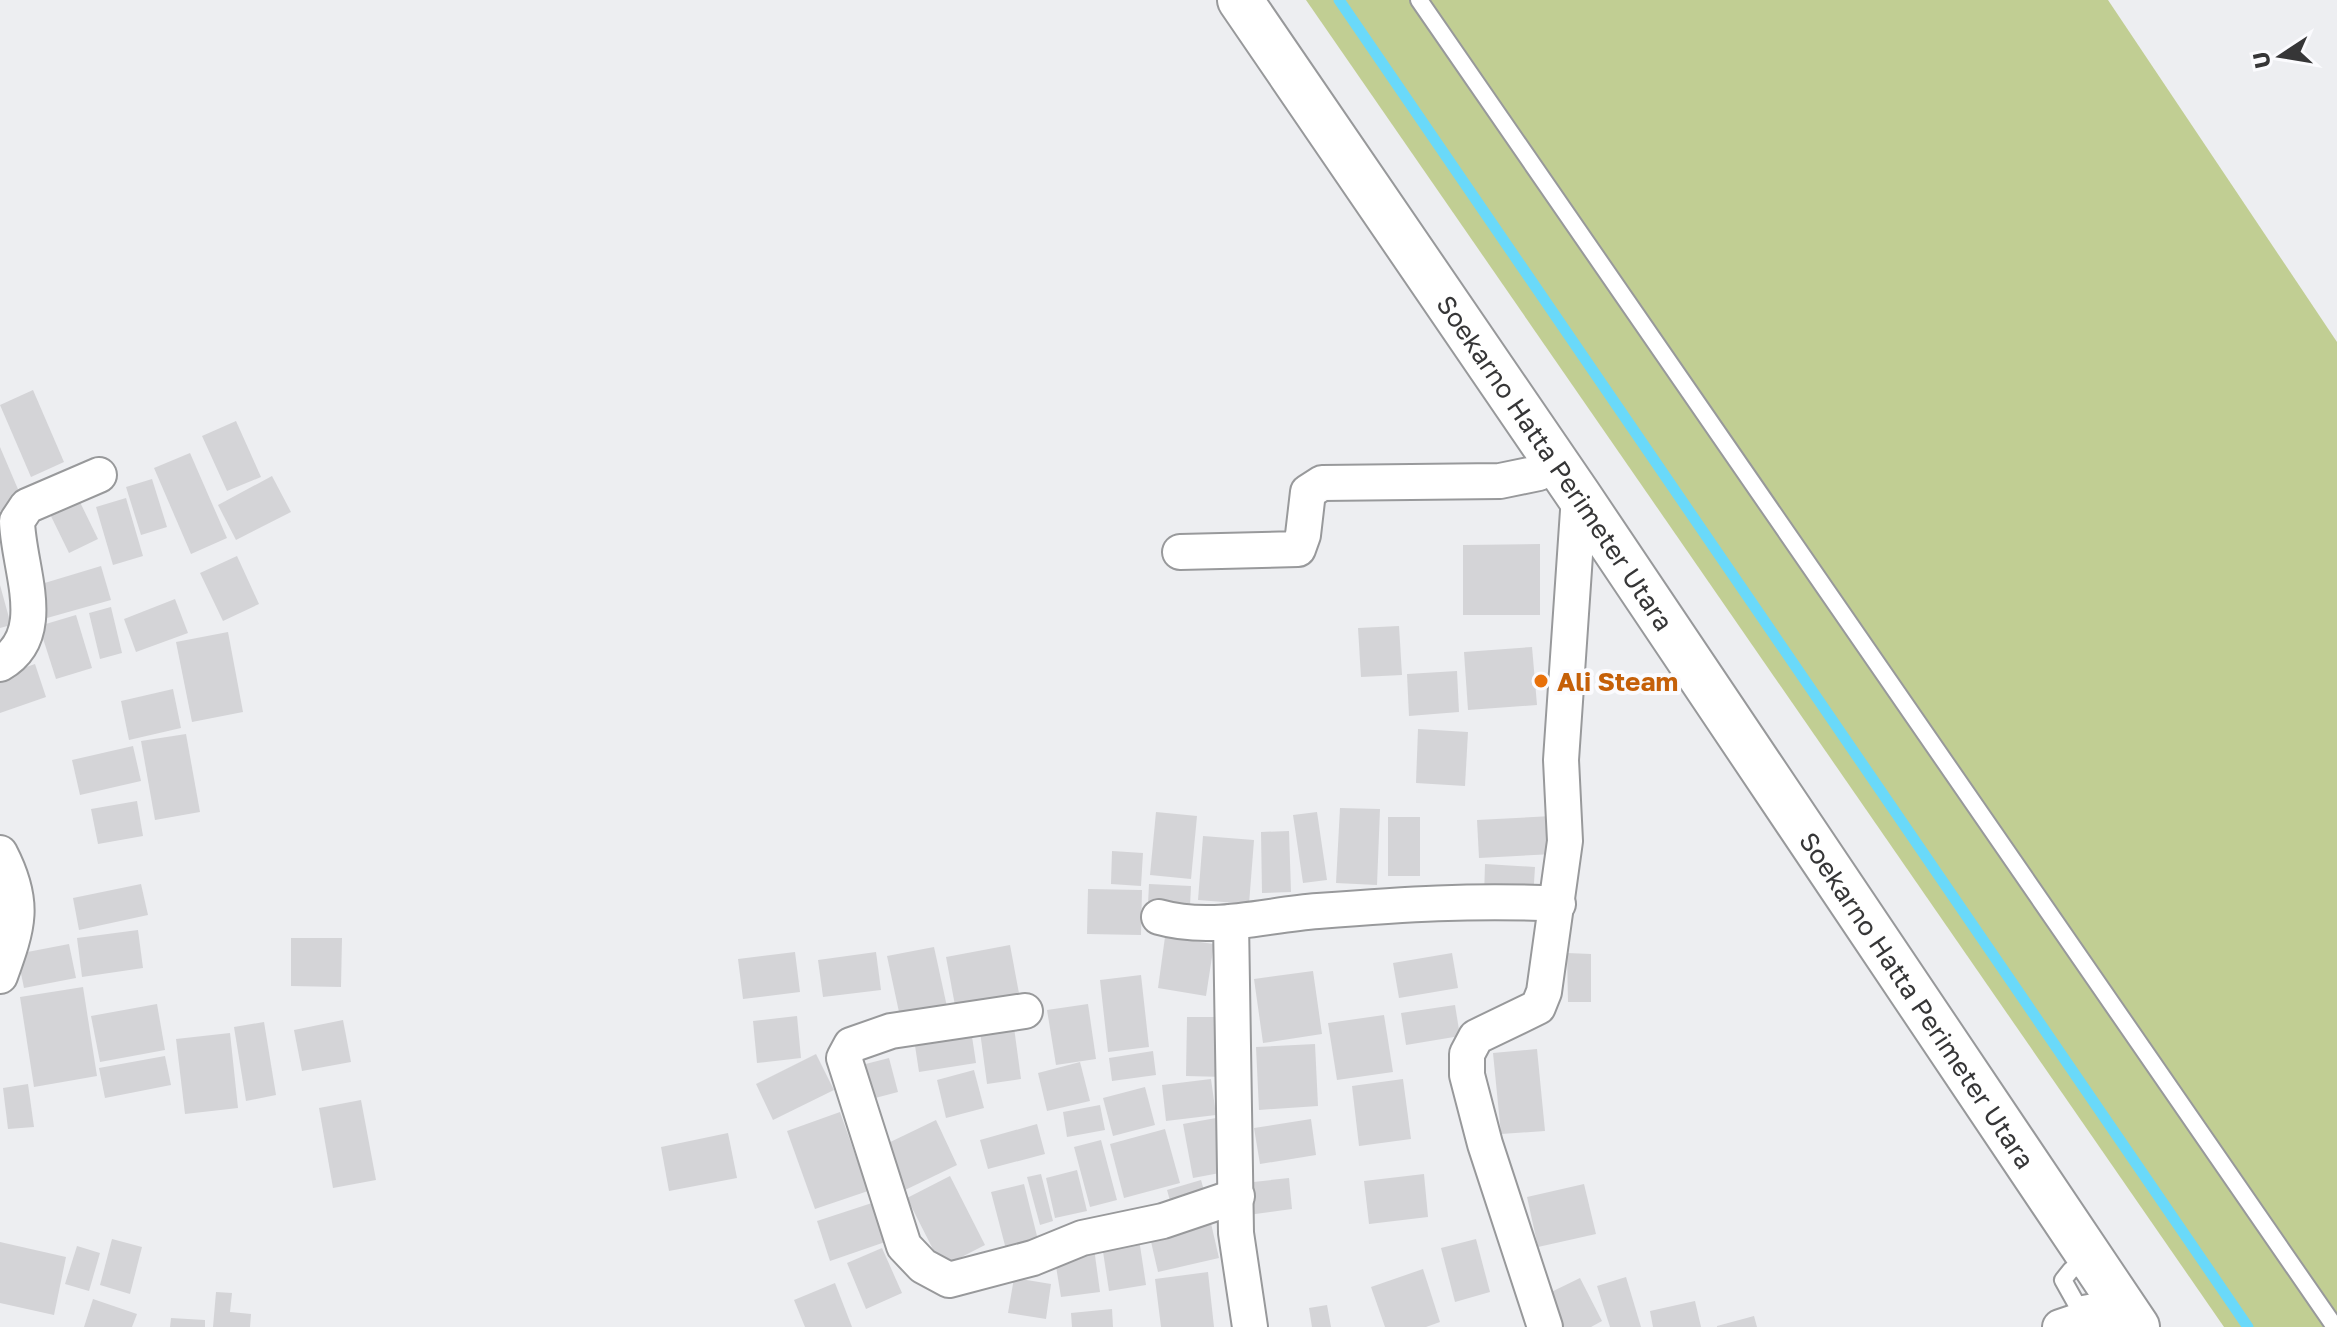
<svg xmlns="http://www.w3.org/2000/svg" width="2337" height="1327" viewBox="0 0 2337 1327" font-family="'Golos Text',sans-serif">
<rect width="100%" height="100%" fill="#edeef1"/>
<polygon fill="#c1ce93" points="1306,0 2108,0 2337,342 2337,1327 2224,1327"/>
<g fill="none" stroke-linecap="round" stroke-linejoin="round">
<polyline stroke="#6ad9f9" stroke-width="11" points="1339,0 2248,1327"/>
</g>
<g fill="#d4d4d7">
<polygon points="33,390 64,462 31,477 0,405"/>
<polygon points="236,421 261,477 227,491 202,436"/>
<polygon points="0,447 23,501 0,511"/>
<polygon points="190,453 227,538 191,554 154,468"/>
<polygon points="272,476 291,512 236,540 218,505"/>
<polygon points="152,479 167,527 141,535 126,487"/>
<polygon points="76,494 98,539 69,553 47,508"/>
<polygon points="126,498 143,556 113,565 96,507"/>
<polygon points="1540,544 1540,615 1463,615 1463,545"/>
<polygon points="237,556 259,604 223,621 200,573"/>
<polygon points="101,566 111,600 47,618 38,585"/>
<polygon points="0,585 11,625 0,628"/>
<polygon points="175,599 188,633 136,652 124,619"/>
<polygon points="111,607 122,653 100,659 89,613"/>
<polygon points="76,615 92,668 56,679 39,626"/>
<polygon points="1399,626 1402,675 1361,677 1358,628"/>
<polygon points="228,632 243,712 192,722 176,642"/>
<polygon points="1532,647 1537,705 1468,710 1464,652"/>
<polygon points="35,664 46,697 0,713 0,676"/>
<polygon points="1457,671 1459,712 1409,716 1407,674"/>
<polygon points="173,689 181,728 129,740 121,701"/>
<polygon points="1418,729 1468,732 1465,786 1416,783"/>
<polygon points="186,734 200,812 155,820 141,741"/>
<polygon points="133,746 141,781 80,795 72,760"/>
<polygon points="137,801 143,836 98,844 91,809"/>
<polygon points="1340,808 1380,809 1377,885 1336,883"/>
<polygon points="1156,812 1197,816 1191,879 1150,875"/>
<polygon points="1317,812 1327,880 1303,883 1293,815"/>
<polygon points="1552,816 1554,854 1479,858 1477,820"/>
<rect x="1388" y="817" width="32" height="59"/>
<polygon points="1289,831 1291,892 1262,893 1261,832"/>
<polygon points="1203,836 1254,840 1249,904 1198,900"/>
<polygon points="1112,851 1143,853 1141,886 1111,884"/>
<polygon points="1485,864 1535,867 1533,899 1484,896"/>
<polygon points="141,884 148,915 79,930 73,898"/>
<polygon points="1149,884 1191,886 1190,906 1148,904"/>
<polygon points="1088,889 1142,890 1141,935 1087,934"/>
<polygon points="138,930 143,968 82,977 77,938"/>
<polygon points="1165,937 1214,944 1206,996 1158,988"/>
<polygon points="291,938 342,938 341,987 291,986"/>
<polygon points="69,944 76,978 24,988 17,954"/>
<polygon points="1010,945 1021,1004 957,1016 946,957"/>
<polygon points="934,947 949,1016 902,1026 887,956"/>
<polygon points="795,952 800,992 743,999 738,959"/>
<polygon points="876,952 881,990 823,997 818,960"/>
<polygon points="1452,953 1458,988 1399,998 1393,963"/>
<polygon points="1567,953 1591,954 1591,1002 1568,1002"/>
<polygon points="1313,971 1322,1034 1263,1043 1254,979"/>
<polygon points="1141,975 1149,1047 1108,1052 1100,980"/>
<polygon points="83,987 97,1076 34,1087 20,997"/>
<polygon points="157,1004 165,1050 100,1062 91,1016"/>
<polygon points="1088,1004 1096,1059 1056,1065 1047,1010"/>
<polygon points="1455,1005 1460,1036 1406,1045 1401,1013"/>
<polygon points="1384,1015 1393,1072 1337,1080 1328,1023"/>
<polygon points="797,1016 801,1058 757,1063 753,1021"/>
<polygon points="1187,1017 1224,1017 1224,1077 1186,1076"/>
<polygon points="343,1020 351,1062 302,1071 294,1030"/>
<polygon points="1013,1020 1021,1079 987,1084 979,1024"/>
<polygon points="264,1022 276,1095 246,1101 234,1027"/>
<polygon points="971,1030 976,1063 919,1072 914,1039"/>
<polygon points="230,1033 238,1108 185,1114 176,1039"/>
<polygon points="1315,1044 1318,1106 1259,1110 1256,1047"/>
<polygon points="1537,1049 1545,1131 1501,1134 1493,1053"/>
<polygon points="1153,1051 1156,1075 1112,1081 1109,1058"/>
<polygon points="816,1054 834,1090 773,1120 756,1084"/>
<polygon points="165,1056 171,1085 105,1098 99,1068"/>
<polygon points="889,1058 898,1092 860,1102 850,1068"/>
<polygon points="1080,1062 1090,1101 1047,1111 1038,1073"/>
<polygon points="974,1070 984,1108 946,1118 937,1080"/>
<polygon points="1211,1079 1216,1115 1166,1121 1162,1085"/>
<polygon points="1403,1079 1411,1139 1359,1146 1352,1086"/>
<polygon points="28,1084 34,1127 8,1129 3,1088"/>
<polygon points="1145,1087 1155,1125 1113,1136 1103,1098"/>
<polygon points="361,1100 376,1180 333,1188 319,1108"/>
<polygon points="1100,1105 1105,1130 1067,1137 1063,1112"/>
<polygon points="840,1112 868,1191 815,1209 787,1131"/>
<polygon points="1216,1118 1225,1172 1193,1178 1183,1124"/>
<polygon points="1311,1119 1316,1155 1260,1164 1254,1128"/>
<polygon points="936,1120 957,1165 903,1191 882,1146"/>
<polygon points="1037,1124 1045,1154 988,1169 980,1140"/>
<polygon points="1165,1129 1180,1183 1124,1198 1110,1144"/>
<polygon points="728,1133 737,1178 669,1191 661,1147"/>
<polygon points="1101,1140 1117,1200 1090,1207 1074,1147"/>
<polygon points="1077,1170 1087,1211 1055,1218 1046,1178"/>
<polygon points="1041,1174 1053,1221 1040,1225 1027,1177"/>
<polygon points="1424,1174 1428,1217 1369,1224 1364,1181"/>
<polygon points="950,1176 985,1245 942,1267 907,1198"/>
<polygon points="1289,1178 1292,1209 1248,1215 1244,1183"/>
<polygon points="1201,1180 1207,1201 1173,1211 1167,1190"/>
<polygon points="1024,1184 1040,1248 1008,1257 991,1192"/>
<polygon points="1584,1184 1596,1234 1538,1247 1527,1197"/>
<polygon points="875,1202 888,1241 830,1261 817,1221"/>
<polygon points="1210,1219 1219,1258 1158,1272 1149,1233"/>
<polygon points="112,1239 142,1247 130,1294 100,1285"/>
<polygon points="1139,1239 1146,1285 1109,1291 1102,1245"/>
<polygon points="1476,1239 1490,1292 1455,1302 1441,1248"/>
<polygon points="0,1242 66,1257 54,1315 0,1303"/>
<polygon points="77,1246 100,1253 89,1291 65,1284"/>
<polygon points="882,1248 902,1293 866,1309 847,1263"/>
<polygon points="1094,1248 1100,1292 1061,1297 1054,1254"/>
<polygon points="1423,1269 1440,1322 1426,1327 1385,1327 1371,1287"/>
<polygon points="1208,1272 1214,1327 1161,1327 1155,1279"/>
<polygon points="1626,1277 1641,1327 1610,1327 1597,1286"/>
<polygon points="1014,1278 1051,1284 1046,1319 1008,1313"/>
<polygon points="1580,1278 1602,1321 1591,1327 1558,1327 1543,1296"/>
<polygon points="835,1283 852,1327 805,1327 794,1300"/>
<polygon points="216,1292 232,1293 230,1312 251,1314 250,1327 213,1327"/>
<polygon points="93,1299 137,1314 132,1327 84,1327"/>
<polygon points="1695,1301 1701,1327 1653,1327 1650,1311"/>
<polygon points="1327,1305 1331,1327 1312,1327 1309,1308"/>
<polygon points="1112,1309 1113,1327 1072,1327 1071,1313"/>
<polygon points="1754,1316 1757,1327 1717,1327 1717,1326"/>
<polygon points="171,1318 205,1320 205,1327 170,1327"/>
</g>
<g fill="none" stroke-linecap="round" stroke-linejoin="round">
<defs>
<g id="service">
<polyline points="1419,0 2335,1327"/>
<polyline points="2091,1263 2071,1270 2063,1280 2077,1305 2093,1302"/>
</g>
<g id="minor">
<polyline points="1180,552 1298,549 1303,535 1308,492 1322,483 1500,481 1539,473 1555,461"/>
<path d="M0,664C51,635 18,568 17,521L27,506L99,475"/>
<path d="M0,853C26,903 18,926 0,976"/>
<path d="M1159,917C1212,932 1264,915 1318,911C1397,905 1478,899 1558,904"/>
<polyline points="1231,922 1236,1233 1250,1327"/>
<polyline points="1025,1011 891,1031 851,1045 844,1058 904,1246 923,1266 949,1280 1033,1258 1082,1238 1163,1221 1237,1196"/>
<polyline points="1545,1327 1485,1144 1467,1075 1467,1054 1476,1037 1538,1007 1544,992 1565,841 1561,760 1579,496"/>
<polyline points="2060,1327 2122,1306"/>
</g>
<g id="secondary">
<path id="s1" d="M1240,0L1579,496L2137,1327"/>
</g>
</defs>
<use href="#service" stroke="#98999b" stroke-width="20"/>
<use href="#minor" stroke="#98999b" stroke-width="38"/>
<use href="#secondary" stroke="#98999b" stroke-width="48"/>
<use href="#service" stroke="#fff" stroke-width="16"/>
<use href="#minor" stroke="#fff" stroke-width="34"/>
<use href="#secondary" stroke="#fff" stroke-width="44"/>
</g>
<circle fill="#e8710a" stroke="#fbfbfe" stroke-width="3" cx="1541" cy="681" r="8"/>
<g text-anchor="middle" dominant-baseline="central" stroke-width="8" stroke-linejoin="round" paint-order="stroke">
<g font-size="26" fill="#363637" stroke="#fbfbfe">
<text stroke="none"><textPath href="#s1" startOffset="560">Soekarno Hatta Perimeter Utara</textPath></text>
<text stroke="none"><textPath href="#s1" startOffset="1208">Soekarno Hatta Perimeter Utara</textPath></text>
</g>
<g font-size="26" font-weight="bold" fill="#c56008" stroke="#fbfbfe" text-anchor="start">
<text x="1557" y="681">Ali Steam</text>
</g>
</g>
<g transform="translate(2281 56) rotate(258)" stroke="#fbfbfe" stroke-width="6" paint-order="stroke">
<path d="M0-6L14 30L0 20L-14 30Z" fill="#363637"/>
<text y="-12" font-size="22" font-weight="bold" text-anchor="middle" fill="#363637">U</text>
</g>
</svg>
